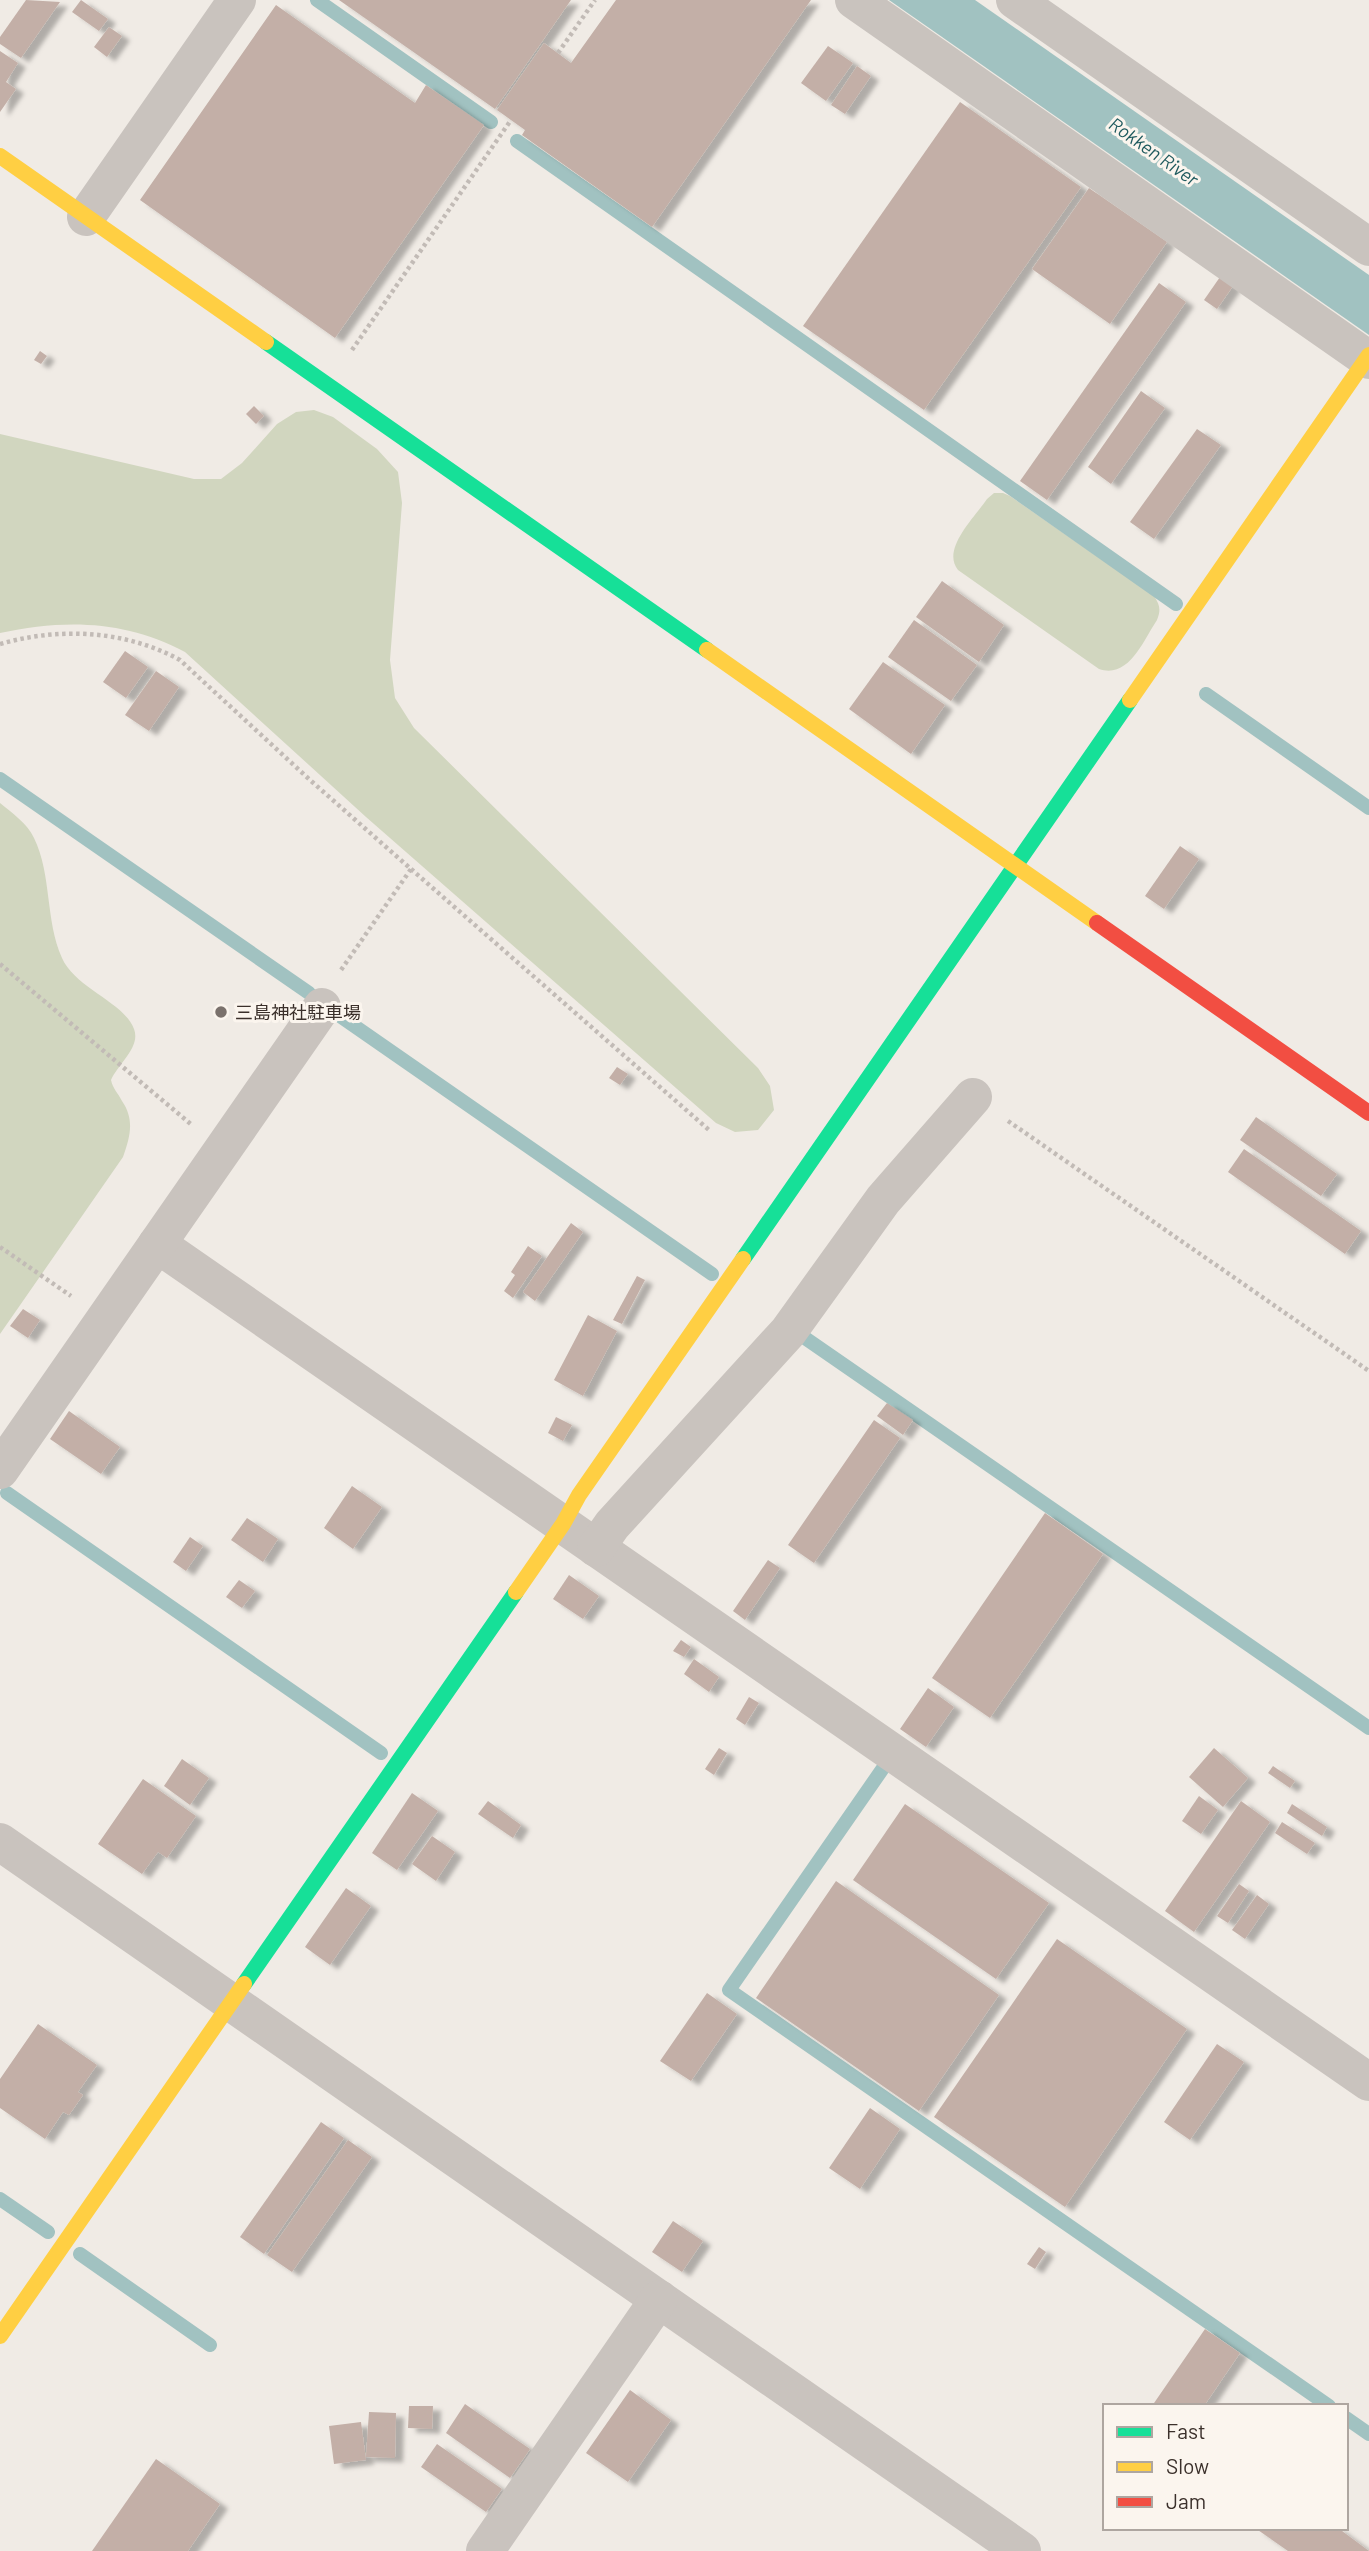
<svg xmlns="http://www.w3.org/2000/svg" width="1369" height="2551" viewBox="0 0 1369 2551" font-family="Barlow,'Noto Sans JP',sans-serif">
<defs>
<filter id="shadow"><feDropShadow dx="8" dy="4.5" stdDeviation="2" flood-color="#0004"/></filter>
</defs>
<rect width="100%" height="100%" fill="#f0ebe5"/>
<g fill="#d1d6bf">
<path d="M314,410L333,417L377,449L398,472L402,503L390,660L395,698L414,728L758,1068L770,1086L774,1110L758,1130L735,1132L716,1123L366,817L185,652C126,620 64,619 0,633V434L194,479H221L242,463L277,424L296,412Z"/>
<path d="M994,493H1003L1010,496L1154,596C1160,605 1161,610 1157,620C1143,641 1129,679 1099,669L958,570C941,549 975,517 987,499Z"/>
<path d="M0,803C12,813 27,823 34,838C52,875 45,920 62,958C75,988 124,1002 134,1029C141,1047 118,1064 111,1080C113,1089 118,1093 122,1101C135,1120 130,1137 123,1157L0,1334Z"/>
</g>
<polygon fill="#a1c2c1" points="889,0 975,0 1369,275 1369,335"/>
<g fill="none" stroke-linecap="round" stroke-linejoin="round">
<g stroke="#a1c2c1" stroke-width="14">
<polyline points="317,0 491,122"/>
<polyline points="517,141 1176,604"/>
<polyline points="1206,694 1369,808"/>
<polyline points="0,779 309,993"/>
<polyline points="340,1016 712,1274"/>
<polyline points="805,1338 1369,1728"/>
<polyline points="7,1493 381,1753"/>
<polyline points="888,1761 729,1990 1329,2406"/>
<polyline points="0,2199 48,2232"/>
<polyline points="80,2254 210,2345"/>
<polyline points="1346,2418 1369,2434"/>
</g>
</g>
<g fill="#c3afa7" filter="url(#shadow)">
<polygon points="26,0 60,2 21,58 0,44 0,37"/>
<polygon points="81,0 108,19 99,31 72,12"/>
<polygon points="339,0 571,0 495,109"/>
<polygon points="616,0 811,0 652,227 522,135 525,130 497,110 544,43 571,63"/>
<polygon points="276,5 415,103 426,85 484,125 335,338 140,200"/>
<polygon points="109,27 122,36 107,57 94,47"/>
<polygon points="828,46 853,63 826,101 801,83"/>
<polygon points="0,51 18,63 6,82 16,89 0,112"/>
<polygon points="857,66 871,76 845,114 831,105"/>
<polygon points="960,102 1081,187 924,410 803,326"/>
<polygon points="1089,188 1167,242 1110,324 1032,269"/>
<polygon points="1220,277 1233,286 1217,309 1204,300"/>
<polygon points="1159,283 1186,302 1047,500 1020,481"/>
<polygon points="40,351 47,356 41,364 34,360"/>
<polygon points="1141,391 1165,408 1111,484 1088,467"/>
<polygon points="254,406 264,416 256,424 246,414"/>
<polygon points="1197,429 1221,445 1154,539 1130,522"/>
<polygon points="942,581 1004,625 979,662 916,617"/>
<polygon points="914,620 977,665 951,701 888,657"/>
<polygon points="125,651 148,667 126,698 103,682"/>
<polygon points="883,662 945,705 911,754 849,709"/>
<polygon points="156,671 179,687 149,731 125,715"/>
<polygon points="1180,846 1199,859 1164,909 1145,896"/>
<polygon points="617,1067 628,1074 620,1085 609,1078"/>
<polygon points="1256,1117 1337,1174 1321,1196 1240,1140"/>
<polygon points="1244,1149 1361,1231 1345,1254 1228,1172"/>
<polygon points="571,1223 583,1232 535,1301 523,1292"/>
<polygon points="528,1246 542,1256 513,1298 504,1291 515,1275 511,1272"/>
<polygon points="637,1276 645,1280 622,1324 613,1320"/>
<polygon points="23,1309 40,1320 28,1338 10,1326"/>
<polygon points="588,1315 617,1331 583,1396 554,1380"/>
<polygon points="887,1403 913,1420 903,1435 877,1416"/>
<polygon points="69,1411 120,1447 101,1474 50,1439"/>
<polygon points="556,1417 572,1425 563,1441 548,1433"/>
<polygon points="874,1420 900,1438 814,1563 788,1545"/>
<polygon points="352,1486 382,1507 353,1549 324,1528"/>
<polygon points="1045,1513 1103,1554 990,1718 932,1678"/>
<polygon points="247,1518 278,1539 263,1562 231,1540"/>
<polygon points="190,1537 203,1546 186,1571 173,1562"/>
<polygon points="768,1560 780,1568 745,1620 733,1611"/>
<polygon points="569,1575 599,1596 583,1619 553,1599"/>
<polygon points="239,1580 255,1591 242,1608 226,1597"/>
<polygon points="681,1640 691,1647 684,1657 673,1651"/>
<polygon points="694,1659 719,1677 709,1692 684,1674"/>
<polygon points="928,1688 954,1707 926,1747 900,1729"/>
<polygon points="749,1697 759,1703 745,1725 736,1719"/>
<polygon points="719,1748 727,1753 714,1775 705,1769"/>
<polygon points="1214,1748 1248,1778 1223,1807 1189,1777"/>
<polygon points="182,1759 209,1778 190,1805 164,1786"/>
<polygon points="1273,1766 1295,1781 1290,1788 1268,1773"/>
<polygon points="143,1779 196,1816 167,1858 158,1852 142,1874 98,1844"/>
<polygon points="412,1793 438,1811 397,1870 372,1853"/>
<polygon points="1199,1796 1218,1810 1201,1834 1182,1821"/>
<polygon points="488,1801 521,1825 513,1838 478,1814"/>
<polygon points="1241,1801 1270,1822 1194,1932 1165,1911"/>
<polygon points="905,1804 1049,1903 996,1979 853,1880"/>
<polygon points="1292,1804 1327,1827 1322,1836 1287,1813"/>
<polygon points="1282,1822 1315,1843 1307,1854 1275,1833"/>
<polygon points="432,1836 455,1852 436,1881 412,1864"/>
<polygon points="836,1881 999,1995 919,2111 756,1998"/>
<polygon points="1239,1884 1249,1891 1228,1923 1217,1916"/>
<polygon points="346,1888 371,1906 330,1965 305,1947"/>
<polygon points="1257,1895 1269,1904 1245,1939 1232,1930"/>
<polygon points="1057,1939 1187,2029 1065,2207 934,2117"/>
<polygon points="707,1993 737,2014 691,2081 660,2061"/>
<polygon points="38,2024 97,2065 78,2092 83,2095 69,2115 63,2112 45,2139 0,2108 0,2079"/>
<polygon points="1217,2044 1244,2062 1190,2140 1164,2122"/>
<polygon points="870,2108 900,2129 860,2189 829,2168"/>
<polygon points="321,2122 344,2138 264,2254 240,2237"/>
<polygon points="348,2140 372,2157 292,2272 267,2255"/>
<polygon points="673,2221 703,2241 682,2272 652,2252"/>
<polygon points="1039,2247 1046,2252 1035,2269 1027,2264"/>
<polygon points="1205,2329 1240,2353 1204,2406 1152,2406"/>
<polygon points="630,2390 671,2420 628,2482 586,2453"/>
<polygon points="465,2404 530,2449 510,2478 446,2433"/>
<polygon points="409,2406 433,2406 432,2429 408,2428"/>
<polygon points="369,2412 396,2413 395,2458 366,2457"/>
<polygon points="361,2422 366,2460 334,2464 329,2426"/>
<polygon points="437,2444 502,2489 486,2512 421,2467"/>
<polygon points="156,2459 220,2504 188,2551 92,2551"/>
<polygon points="1255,2528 1338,2528 1369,2551 1288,2551"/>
</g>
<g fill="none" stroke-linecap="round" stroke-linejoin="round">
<g stroke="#c2bbb6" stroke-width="4.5" stroke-dasharray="3.5 3.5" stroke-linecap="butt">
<polyline points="558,53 595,0"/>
<polyline points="352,350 511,120"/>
<path d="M0,644C60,627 125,630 180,660L310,780L411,869L341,970"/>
<polyline points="411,869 709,1130"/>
<polyline points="0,964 192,1125"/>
<polyline points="1008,1121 1369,1371"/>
<polyline points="0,1247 71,1296"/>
</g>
<g stroke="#c9c3be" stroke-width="38">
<polyline points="854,0 1369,360"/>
<polyline points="1015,0 1369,247"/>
<polyline points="86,217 237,0"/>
<polyline points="157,1244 1369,2082"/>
<polyline points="0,1470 322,1007"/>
<polyline points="596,1548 612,1525 788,1332 883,1200 973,1097"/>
<polyline points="0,1842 1022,2551"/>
<polyline points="485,2551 659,2299"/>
</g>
<g stroke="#16e098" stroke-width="16">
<polyline points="266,342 707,650"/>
<polyline points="743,1259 1130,700"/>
<polyline points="244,1984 516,1592"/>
</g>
<g stroke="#ffcf43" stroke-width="16">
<polyline points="0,156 266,342"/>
<polyline points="707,650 1097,923"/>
<polyline points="1130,700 1369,355"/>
<polyline points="516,1592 563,1524 579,1495 743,1259"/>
<polyline points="0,2336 244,1984"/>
</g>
<polyline stroke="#f24e42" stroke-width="16" points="1097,923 1369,1113"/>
</g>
<circle fill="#7a716c" stroke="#fbf5ee" stroke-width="2.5" cx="221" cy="1012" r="7"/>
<g text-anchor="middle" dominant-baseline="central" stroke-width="6" stroke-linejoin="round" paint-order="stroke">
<g font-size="18" fill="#3b302b" stroke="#fbf5ee" text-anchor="start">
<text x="235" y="1012">三島神社駐車場</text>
</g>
<g font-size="19" font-style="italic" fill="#1f5a5e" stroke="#fbf5ee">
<text transform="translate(1154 151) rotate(35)">Rokken River</text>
</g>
</g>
<rect x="1103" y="2404" width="245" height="126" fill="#fbf5ee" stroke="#aea6a0" stroke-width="2"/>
<rect x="1117" y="2427" width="35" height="10" fill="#16e098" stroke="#aea6a0" stroke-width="2"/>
<text x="1166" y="2439" font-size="21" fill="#3b302b">Fast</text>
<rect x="1117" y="2462" width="35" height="10" fill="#ffcf43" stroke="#aea6a0" stroke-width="2"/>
<text x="1166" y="2474" font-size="21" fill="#3b302b">Slow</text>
<rect x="1117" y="2497" width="35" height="10" fill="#f24e42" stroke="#aea6a0" stroke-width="2"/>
<text x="1166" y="2509" font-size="21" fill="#3b302b">Jam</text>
</svg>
